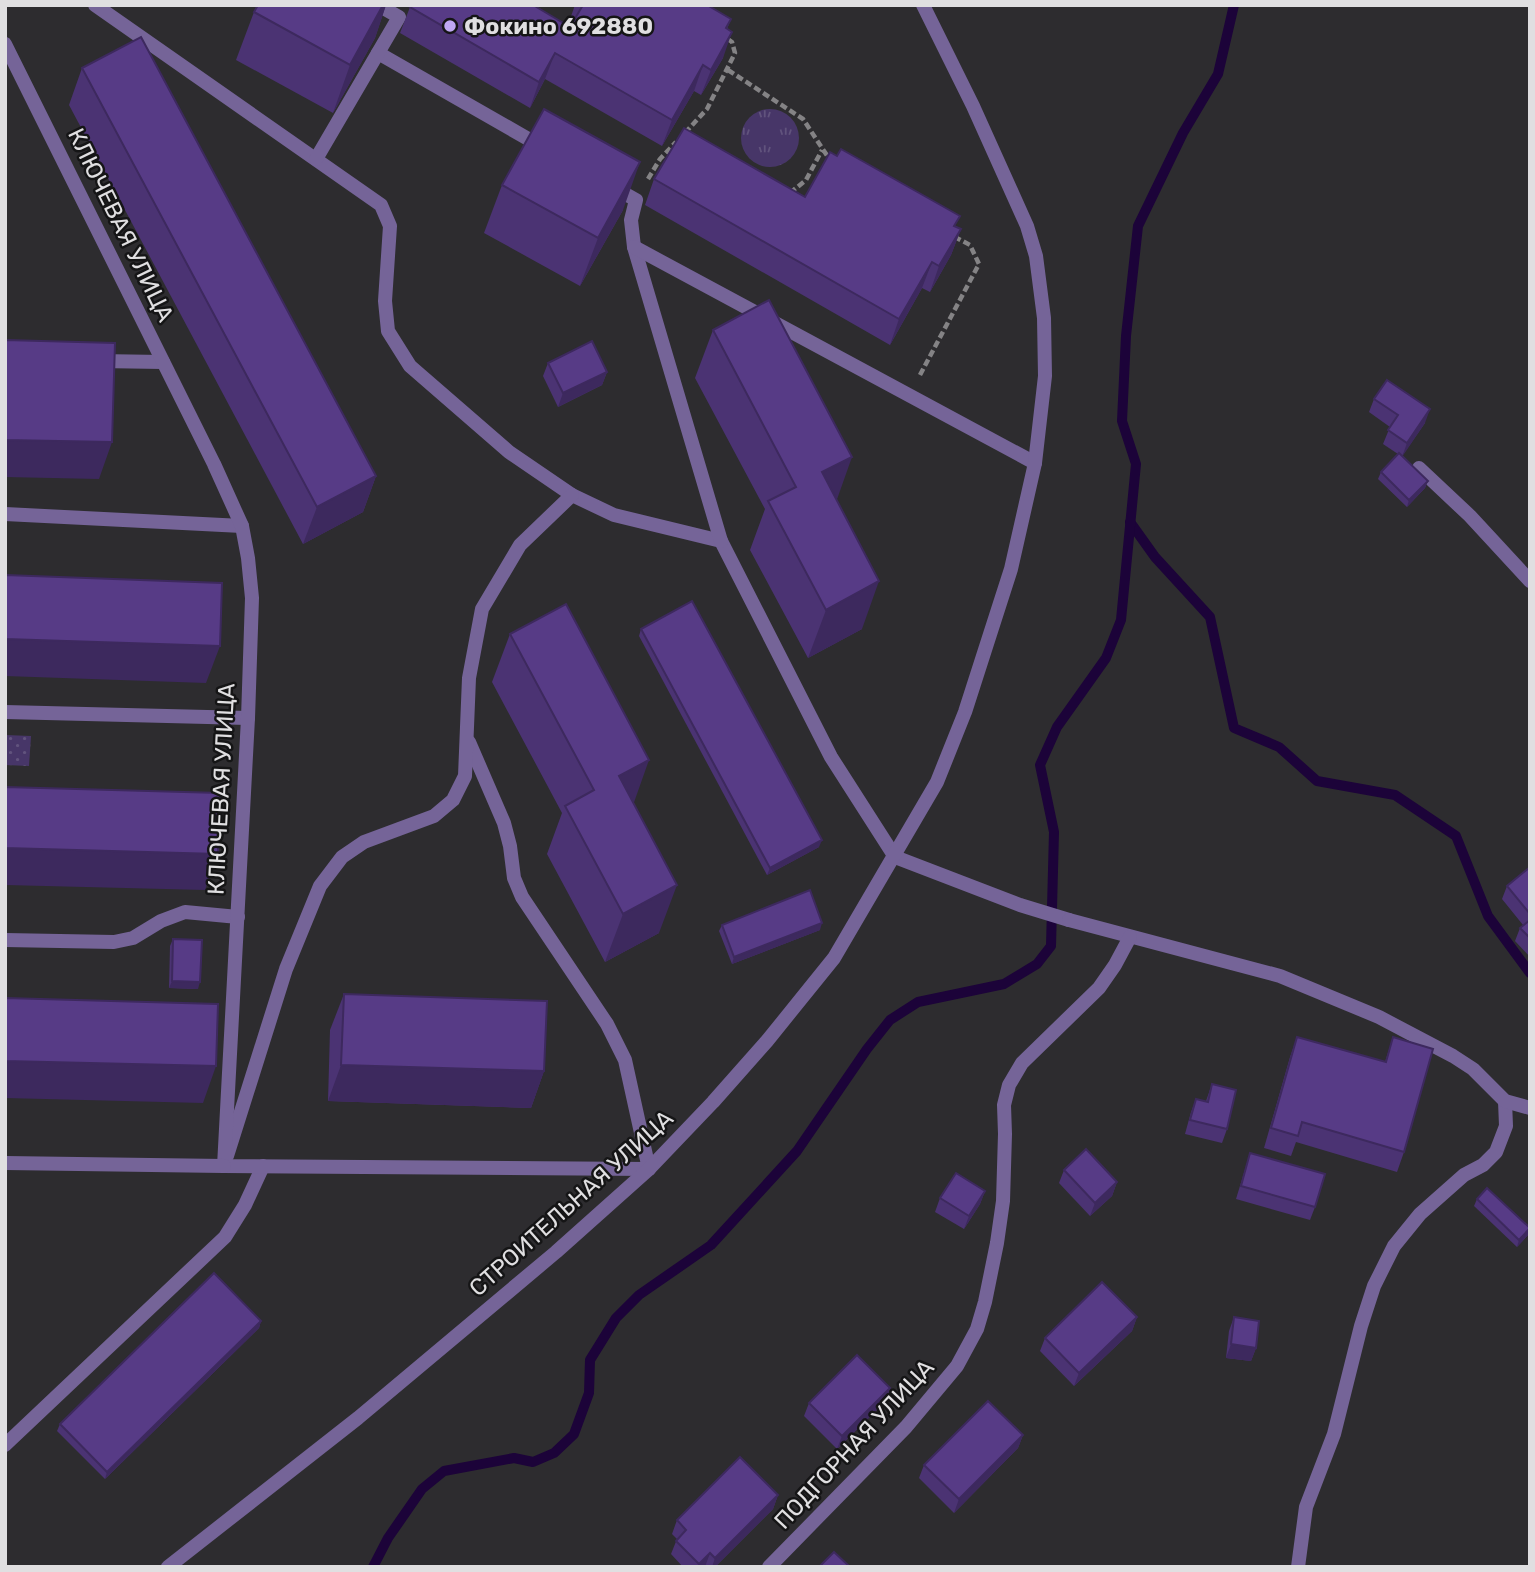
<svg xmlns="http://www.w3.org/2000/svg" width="1535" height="1572" viewBox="0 0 1535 1572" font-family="Rubik,sans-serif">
<defs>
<pattern id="grass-tufts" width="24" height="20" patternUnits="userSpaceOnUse" patternTransform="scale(1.75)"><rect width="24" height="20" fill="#473668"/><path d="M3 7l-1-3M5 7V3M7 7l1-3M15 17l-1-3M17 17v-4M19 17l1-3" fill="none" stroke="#61537d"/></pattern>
<pattern id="park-dots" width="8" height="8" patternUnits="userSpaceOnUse" patternTransform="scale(1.75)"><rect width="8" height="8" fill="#473668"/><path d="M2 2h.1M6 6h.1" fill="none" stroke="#61537d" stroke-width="1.8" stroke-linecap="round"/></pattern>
</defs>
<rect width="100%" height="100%" fill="#2d2c2f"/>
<circle fill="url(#grass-tufts)" cx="770" cy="138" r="29"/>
<polygon fill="url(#park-dots)" points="5,735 31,736 29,766 5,765"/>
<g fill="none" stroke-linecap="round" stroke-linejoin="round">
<g stroke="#1c0339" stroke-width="10">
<polyline points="1130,522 1155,557 1210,617 1234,728 1279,747 1317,781 1395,795 1456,836 1488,916 1530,973"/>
<polyline points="373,1567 388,1538 422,1489 444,1471 514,1458 533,1462 554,1453 574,1434 589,1393 590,1360 616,1318 639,1295 711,1245 797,1151 867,1049 890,1020 918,1002 1004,984 1037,964 1051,946 1054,832 1040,765 1057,727 1106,658 1121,620 1136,464 1122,421 1126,336 1138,226 1183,133 1218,74 1234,5"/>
</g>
<g stroke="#848385" stroke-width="4.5" stroke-dasharray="7 3.5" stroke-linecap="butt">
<polyline points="728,70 803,119 830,160"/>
<polyline points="685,133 707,109 735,53 732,42 726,38"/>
<polyline points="648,179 660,159 676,142"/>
<polyline points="790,193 806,180 822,150"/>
<polyline points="920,375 979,264 970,245 953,236"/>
</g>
<g stroke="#756498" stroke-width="14">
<polyline points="95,5 381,205 390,226 385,301 388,331 410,366 509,452 572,495 614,515 721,541 831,757 895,857 1020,905 1069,920"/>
<polyline points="378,53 544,148"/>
<polyline points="316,159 399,17 378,5"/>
<polyline points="613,187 636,200 631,220 634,247 721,541"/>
<polyline points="634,247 1035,463"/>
<polyline points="98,361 163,362"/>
<polyline points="5,514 242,526"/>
<polyline points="5,712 248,718"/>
<polyline points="469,742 504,823 510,846 514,878 522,897 607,1024 625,1060 649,1169"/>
<polyline points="5,940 114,942 133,938 161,921 185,912 238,917"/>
<polyline points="227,1156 286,969 320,886 342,857 364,842 434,816 453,800 465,776 469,678 482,609 520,545 572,495"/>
<polyline points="5,1445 225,1237 245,1205 263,1166"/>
<polyline points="1298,1567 1306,1507 1334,1434 1361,1326 1374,1286 1394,1246 1420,1214 1464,1175 1483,1165 1496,1152 1506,1126 1505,1101"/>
</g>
<g stroke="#756498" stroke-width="14">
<polyline points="5,44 214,464 242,526 248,558 252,598 248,718 224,1166 649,1169"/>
<polyline points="1419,468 1470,516 1530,581"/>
<polyline points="1069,920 1280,976 1379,1017 1453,1056 1473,1069 1505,1101 1530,1108"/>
<polyline points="5,1163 224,1166"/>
<polyline points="168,1567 358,1418 556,1252 649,1169 713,1102 767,1041 834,958 937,782 965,712 1011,569 1035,463 1045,376 1044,318 1036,256 1027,226 973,106 923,5"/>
<polyline points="769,1567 906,1427 957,1366 977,1329 985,1302 997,1243 1003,1201 1005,1134 1004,1105 1009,1085 1022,1063 1099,988 1115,965 1130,937"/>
</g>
</g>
<g fill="#4b3373">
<polygon points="258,5 386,5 375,38 333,113 236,60 254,12"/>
<polygon points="575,5 707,5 731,19 727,29 723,58 701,95 694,91 662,146 545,79 530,108 400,33 410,7 570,27 572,23 569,22"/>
<polygon points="82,68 376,476 363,512 303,544 69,105"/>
<polygon points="654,179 805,197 956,227 961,229 951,255 930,292 922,288 890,345 645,205"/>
<polygon points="502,185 623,210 580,286 484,233"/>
<polygon points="713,330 836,500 862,629 808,658 750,550 765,509 695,378"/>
<polygon points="548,363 607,372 602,385 558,407 543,376"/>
<polygon points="1374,399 1425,423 1402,456 1428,481 1425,488 1407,507 1378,479 1381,472 1398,454 1383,444 1390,427 1369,412"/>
<polygon points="641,629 819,847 767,875 639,636"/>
<polygon points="510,634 633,804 659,933 605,962 547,854 562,813 492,682"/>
<polygon points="1530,867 1530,957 1515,941 1520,928 1523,925 1502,899 1507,886"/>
<polygon points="722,925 820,930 732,964 719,931"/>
<polygon points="173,939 198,989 169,988 170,946"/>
<polygon points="344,994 544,1071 531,1108 328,1101 330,1030"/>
<polygon points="1297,1037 1385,1062 1393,1037 1404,1152 1397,1172 1296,1142 1291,1156 1264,1148 1290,1057"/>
<polygon points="1212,1084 1227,1129 1222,1143 1185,1134 1191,1112 1196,1099 1206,1101"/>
<polygon points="1250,1153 1315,1207 1310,1220 1236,1199"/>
<polygon points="1064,1170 1117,1182 1112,1196 1090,1216 1059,1183"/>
<polygon points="985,1191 980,1204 964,1229 935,1212 940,1198"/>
<polygon points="1477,1199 1528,1235 1517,1247 1474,1206"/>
<polygon points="1137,1317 1132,1331 1074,1386 1040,1351 1045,1338"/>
<polygon points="1234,1317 1256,1348 1251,1361 1226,1358 1229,1331"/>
<polygon points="261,1321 259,1328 105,1479 57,1431 60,1424"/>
<polygon points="890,1388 885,1402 837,1449 804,1416 809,1403"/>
<polygon points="1023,1435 1018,1448 954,1513 919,1478 924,1465"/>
<polygon points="778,1495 773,1509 715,1567 683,1567 671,1554 677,1539 672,1534 677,1520"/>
</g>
<g fill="#3d295e">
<polygon points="383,5 386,5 375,38 333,113 350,65"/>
<polygon points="732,32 723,58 701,95 711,70"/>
<polygon points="555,53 545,79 530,108 539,82"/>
<polygon points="703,65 694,91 662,146 672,120"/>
<polygon points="640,162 623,210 580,286 598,238"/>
<polygon points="961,229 951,255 930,292 939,266"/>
<polygon points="932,262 922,288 890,345 899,319"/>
<polygon points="607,372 602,385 558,407 563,393"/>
<polygon points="1430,409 1425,423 1402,457 1407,443"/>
<polygon points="5,440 112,442 99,479 5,477"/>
<polygon points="852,457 835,505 822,472"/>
<polygon points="376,476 363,512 303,544 317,507"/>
<polygon points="1428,481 1425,488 1407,507 1409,500"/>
<polygon points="879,581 862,629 808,658 826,610"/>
<polygon points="5,639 220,646 206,683 5,676"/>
<polygon points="649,760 632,808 619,776"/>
<polygon points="822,840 819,847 767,875 770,868"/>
<polygon points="5,848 218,854 205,890 5,885"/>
<polygon points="677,885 659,933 605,962 623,914"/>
<polygon points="822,923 820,930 732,964 734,957"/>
<polygon points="172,981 200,982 198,989 169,988"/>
<polygon points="5,1061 216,1066 203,1103 5,1098"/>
<polygon points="341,1065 544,1071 531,1108 328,1101"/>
<polygon points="1117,1182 1112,1196 1090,1216 1095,1203"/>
<polygon points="985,1191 980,1204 964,1229 969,1216"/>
<polygon points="1530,1229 1528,1235 1517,1247 1519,1240"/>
<polygon points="1137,1317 1132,1331 1074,1386 1079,1373"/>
<polygon points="261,1321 259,1328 105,1479 107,1472"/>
<polygon points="1231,1344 1256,1348 1251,1361 1226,1358"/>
<polygon points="890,1388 885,1402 837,1449 842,1436"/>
<polygon points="1023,1435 1018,1448 954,1513 959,1499"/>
<polygon points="778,1495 773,1509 715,1567 712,1567 715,1558"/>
<polygon points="710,1553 705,1567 698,1567 699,1564"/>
</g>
<g fill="#573b86" stroke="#3d295e" stroke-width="2">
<polygon points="258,5 383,5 350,65 254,12"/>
<polygon points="411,5 533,5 570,27 583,5 707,5 731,19 726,28 732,32 711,70 703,65 672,120 555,53 539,82 410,7"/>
<polygon points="141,37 376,476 317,507 82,68"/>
<polygon points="544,109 640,162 598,238 502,185"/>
<polygon points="684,128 805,197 830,152 837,156 841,149 960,216 954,226 961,229 939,266 932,262 899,319 654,179"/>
<polygon points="769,300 852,457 822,472 879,581 826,610 768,501 796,487 713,330"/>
<polygon points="5,340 115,343 112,442 5,440"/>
<polygon points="592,341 607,372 563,393 548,363"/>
<polygon points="1387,380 1430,409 1407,443 1388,430 1398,415 1374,399"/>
<polygon points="1399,453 1428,481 1409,500 1381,472"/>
<polygon points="5,575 222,583 220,646 5,639"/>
<polygon points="692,601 822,840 770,868 641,629"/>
<polygon points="566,604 649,760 619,776 677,885 623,914 565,806 594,790 510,634"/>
<polygon points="5,787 220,793 218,854 5,848"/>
<polygon points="1530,867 1530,914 1507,886"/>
<polygon points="810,890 822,923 734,957 722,925"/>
<polygon points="1530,920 1530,938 1520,928"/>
<polygon points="173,939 202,940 200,982 172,981"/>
<polygon points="344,994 547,1001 544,1071 341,1065"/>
<polygon points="5,998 218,1004 216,1066 5,1061"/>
<polygon points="1297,1037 1386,1062 1393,1037 1433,1049 1404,1152 1302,1122 1298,1136 1271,1128"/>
<polygon points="1212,1084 1236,1090 1227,1129 1190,1120 1196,1099 1208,1102"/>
<polygon points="1086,1149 1117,1182 1095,1203 1064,1170"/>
<polygon points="1250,1153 1325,1174 1315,1207 1241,1186"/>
<polygon points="956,1173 985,1191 969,1216 940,1198"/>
<polygon points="1487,1188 1530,1228 1519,1240 1477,1199"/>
<polygon points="214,1273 261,1321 107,1472 60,1424"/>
<polygon points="1102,1282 1137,1317 1079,1373 1045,1338"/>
<polygon points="1234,1317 1259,1321 1256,1348 1231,1344"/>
<polygon points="857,1355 890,1388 842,1436 809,1403"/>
<polygon points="988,1401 1023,1435 959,1499 924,1465"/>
<polygon points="740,1457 778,1495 715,1558 710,1553 699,1564 676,1541 686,1530 677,1520"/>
<polygon points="834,1552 850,1567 819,1567"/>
</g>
<circle fill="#c0a8f4" stroke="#151516" stroke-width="2.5" cx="450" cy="26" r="7"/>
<g text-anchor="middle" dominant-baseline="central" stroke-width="5" stroke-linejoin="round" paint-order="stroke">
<g font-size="23" font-weight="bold" fill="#e0dfe1" stroke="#151516" text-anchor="start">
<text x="464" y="26">Фокино 692880</text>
</g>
<g font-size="23" fill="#e0dfe1" stroke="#151516">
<text transform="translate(121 225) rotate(64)">КЛЮЧЕВАЯ УЛИЦА</text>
<text transform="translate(221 789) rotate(-87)">КЛЮЧЕВАЯ УЛИЦА</text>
<text transform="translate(571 1203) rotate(-42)">СТРОИТЕЛЬНАЯ УЛИЦА</text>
<text transform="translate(854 1444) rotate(-47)">ПОДГОРНАЯ УЛИЦА</text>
</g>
</g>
<rect width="1535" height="1572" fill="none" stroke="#e0dfe1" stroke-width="14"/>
</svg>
